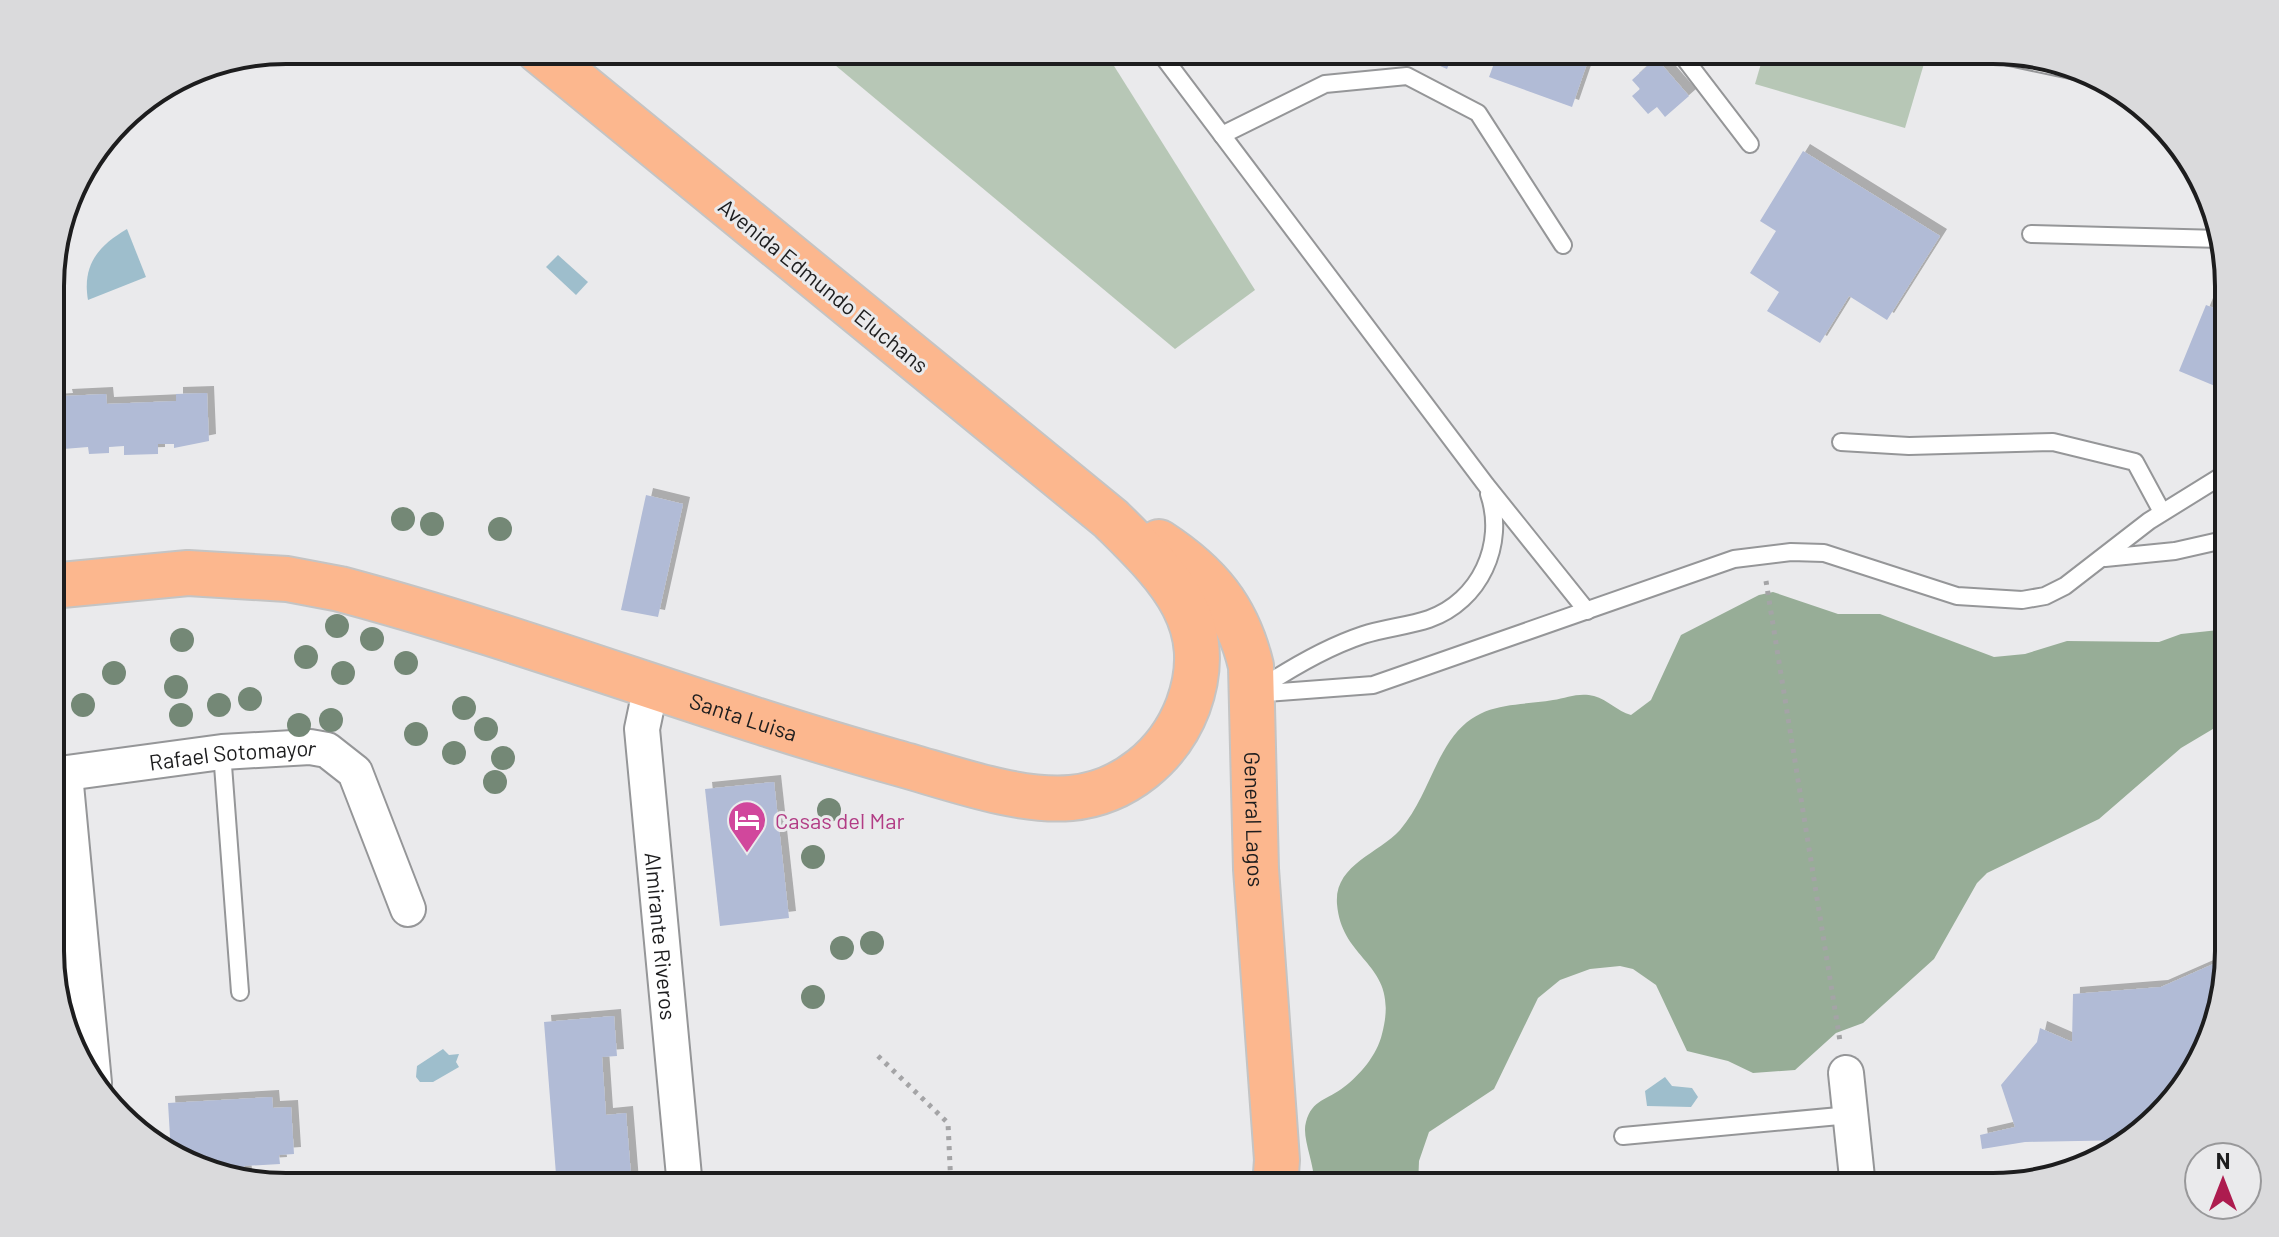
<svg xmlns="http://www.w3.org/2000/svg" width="2279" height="1237" viewBox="0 0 2279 1237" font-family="Barlow,sans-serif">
<defs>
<filter id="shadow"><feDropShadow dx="7" dy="-7" stdDeviation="0" flood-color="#0004"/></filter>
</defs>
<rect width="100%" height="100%" fill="#eaeaec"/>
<g fill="#b7c7b6">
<polygon points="817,50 1104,50 1255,290 1175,349"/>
<polygon points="1765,50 1928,50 1905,128 1755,84"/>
</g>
<path fill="#97ad97" d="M1773,592L1838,614H1880L1994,657L2025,654L2067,641L2159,642L2181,634L2228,629V720L2181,748L2099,819L1987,873L1977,883L1934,959L1863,1023L1836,1033L1795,1070L1753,1073L1728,1061L1687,1051L1656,985L1633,969L1620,966L1590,969L1560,980L1538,998L1494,1089L1429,1132L1419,1161L1418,1187H1314C1316,1166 1301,1138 1306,1122C1312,1099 1328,1100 1344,1087C1360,1075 1377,1055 1382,1034C1401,962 1342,964 1337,904C1334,865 1378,854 1400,830C1423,803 1431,769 1450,741C1478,700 1513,707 1553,700C1567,698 1579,692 1594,696C1608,700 1617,711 1631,715L1651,700L1681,635L1759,595Z"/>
<g fill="#9ebecc">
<path d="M127,229L146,277L88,300C82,265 98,246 127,229Z"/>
<polygon points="558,255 588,282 576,295 546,267"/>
<polygon points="443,1049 449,1055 459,1054 456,1062 459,1067 433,1082 420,1082 416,1077 417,1066"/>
<polygon points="1665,1077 1672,1086 1692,1088 1698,1097 1691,1107 1647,1106 1645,1091"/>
</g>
<g fill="#b1bbd6" filter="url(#shadow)">
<polygon points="1428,50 1470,50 1463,65 1451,59 1447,69 1424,59"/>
<polygon points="1499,50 1591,52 1572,107 1489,77"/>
<polygon points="1656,58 1689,96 1665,117 1657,107 1648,114 1632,96 1640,89 1632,80"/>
<polygon points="1803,151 1940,236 1887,320 1849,296 1820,343 1767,311 1779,292 1750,273 1776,231 1760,221"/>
<polygon points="2206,305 2227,313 2227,391 2179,371"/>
<polygon points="207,393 209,441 174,448 174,444 158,444 158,454 124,455 124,446 109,447 109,453 89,454 88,447 51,450 51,401 66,400 65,396 106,394 107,404 176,401 176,394"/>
<polygon points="646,495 683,504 658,617 621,610"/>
<polygon points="774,782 789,918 720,926 705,789"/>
<polygon points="2227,958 2204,1056 2131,1140 2025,1142 1982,1149 1980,1135 2015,1127 2001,1085 2037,1042 2040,1028 2072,1042 2073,994 2161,987"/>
<polygon points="614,1016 617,1056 602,1057 606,1115 626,1113 632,1187 557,1187 544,1022"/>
<polygon points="272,1097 273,1108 291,1107 294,1154 279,1155 280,1164 244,1166 245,1177 183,1163 182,1151 171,1153 168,1103"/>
</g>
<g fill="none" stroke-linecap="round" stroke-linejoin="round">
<defs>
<g id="service">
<polyline points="1158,50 1486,485 1587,611"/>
<polyline points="1678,50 1750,144"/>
<polyline points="2005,56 2099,76"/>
<polyline points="1222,135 1325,84 1407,76 1478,113 1563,245"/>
<polyline points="2031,234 2221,239"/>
<polyline points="1841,442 1909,446 2053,442 2135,462 2162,512"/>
<polyline points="2105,558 2175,551 2228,539"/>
<path d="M1255,692C1289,669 1324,648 1363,635C1385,628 1408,626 1429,619C1480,601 1506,544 1489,494"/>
<polyline points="1254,694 1373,685 1734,559 1791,552 1824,553 1957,596 2022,600 2045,596 2065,586 2149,521 2228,472"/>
<polyline points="222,752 240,992"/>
<polyline points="1623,1136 1850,1115"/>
</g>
<g id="minor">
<path id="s1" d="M651,686L642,729L685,1187"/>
<polyline points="65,774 94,1083"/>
<path id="s2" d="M52,775L222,752L310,747L327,750L355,772L408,909"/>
<polyline points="1846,1073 1858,1187"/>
</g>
<g id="primary">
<path id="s3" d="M1159,542C1208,574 1237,608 1251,666L1256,869L1277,1160L1275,1187"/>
<path id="s4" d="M51,586L188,573L287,579L340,589C527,639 708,710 894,762C946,776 1017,803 1071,798C1124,793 1169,756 1188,706C1219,621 1165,573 1111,519L538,50"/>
</g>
</defs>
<use href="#service" stroke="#959698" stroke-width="20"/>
<use href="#minor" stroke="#959698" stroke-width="38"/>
<use href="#primary" stroke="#c4c4c4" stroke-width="48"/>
<g stroke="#a4a4a6" stroke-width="5" stroke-dasharray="4 6" stroke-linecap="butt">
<polyline points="1766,581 1840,1041"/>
<polyline points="878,1056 948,1123 951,1187"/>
</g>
<use href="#service" stroke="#fff" stroke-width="16"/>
<use href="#minor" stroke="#fff" stroke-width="34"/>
<use href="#primary" stroke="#fcb78e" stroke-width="44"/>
</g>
<g fill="#748876">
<circle cx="403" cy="519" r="12"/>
<circle cx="432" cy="524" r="12"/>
<circle cx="500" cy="529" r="12"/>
<circle cx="337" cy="626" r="12"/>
<circle cx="372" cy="639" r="12"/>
<circle cx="182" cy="640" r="12"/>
<circle cx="306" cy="657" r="12"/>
<circle cx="406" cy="663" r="12"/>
<circle cx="114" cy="673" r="12"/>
<circle cx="343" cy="673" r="12"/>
<circle cx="176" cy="687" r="12"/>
<circle cx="250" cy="699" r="12"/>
<circle cx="83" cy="705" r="12"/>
<circle cx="219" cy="705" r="12"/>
<circle cx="464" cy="708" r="12"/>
<circle cx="181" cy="715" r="12"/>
<circle cx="331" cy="720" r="12"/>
<circle cx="299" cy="725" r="12"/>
<circle cx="486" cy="729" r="12"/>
<circle cx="416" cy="734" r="12"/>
<circle cx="454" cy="753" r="12"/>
<circle cx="503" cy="758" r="12"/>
<circle cx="495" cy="782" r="12"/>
<circle cx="829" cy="810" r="12"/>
<circle cx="813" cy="857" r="12"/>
<circle cx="872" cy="943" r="12"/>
<circle cx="842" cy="948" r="12"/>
<circle cx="813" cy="997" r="12"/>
</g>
<defs>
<symbol id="hotel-pin" viewBox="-11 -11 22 30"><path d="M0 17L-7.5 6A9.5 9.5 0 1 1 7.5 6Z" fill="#d1479c" stroke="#eaeaec"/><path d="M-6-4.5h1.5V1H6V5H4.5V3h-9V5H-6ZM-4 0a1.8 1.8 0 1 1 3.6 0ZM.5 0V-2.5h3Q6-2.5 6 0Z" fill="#fff"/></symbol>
</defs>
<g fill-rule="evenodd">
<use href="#hotel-pin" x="725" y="798" width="44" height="60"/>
</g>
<g text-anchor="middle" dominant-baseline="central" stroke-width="6" stroke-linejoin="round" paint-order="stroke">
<g font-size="22" fill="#1d1d1e" stroke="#eaeaec">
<text transform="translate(824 285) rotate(39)">Avenida Edmundo Eluchans</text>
<text stroke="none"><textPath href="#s4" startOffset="714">Santa Luisa</textPath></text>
<text stroke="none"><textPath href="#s2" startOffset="182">Rafael Sotomayor</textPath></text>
<text stroke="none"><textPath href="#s3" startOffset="312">General Lagos</textPath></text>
<text stroke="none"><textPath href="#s1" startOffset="252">Almirante Riveros</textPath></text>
</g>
<g font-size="22" fill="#b23c85" stroke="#eaeaec" text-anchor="start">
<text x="775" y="820">Casas del Mar</text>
</g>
</g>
<path d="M0 0H2279V1237H0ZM286 64H1993A222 222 0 0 1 2215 286V951A222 222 0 0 1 1993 1173H286A222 222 0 0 1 64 951V286A222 222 0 0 1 286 64Z" fill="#dadadc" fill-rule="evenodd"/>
<path fill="none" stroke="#1d1d1e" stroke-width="4" d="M286 64H1993A222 222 0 0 1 2215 286V951A222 222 0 0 1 1993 1173H286A222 222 0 0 1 64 951V286A222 222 0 0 1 286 64Z"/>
<g transform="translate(2223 1181)"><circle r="38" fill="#eaeaec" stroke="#98989a" stroke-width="2"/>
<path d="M0-6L14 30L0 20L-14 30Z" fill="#ad1c4f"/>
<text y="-12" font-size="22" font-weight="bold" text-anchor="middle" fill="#1d1d1e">N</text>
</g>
</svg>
